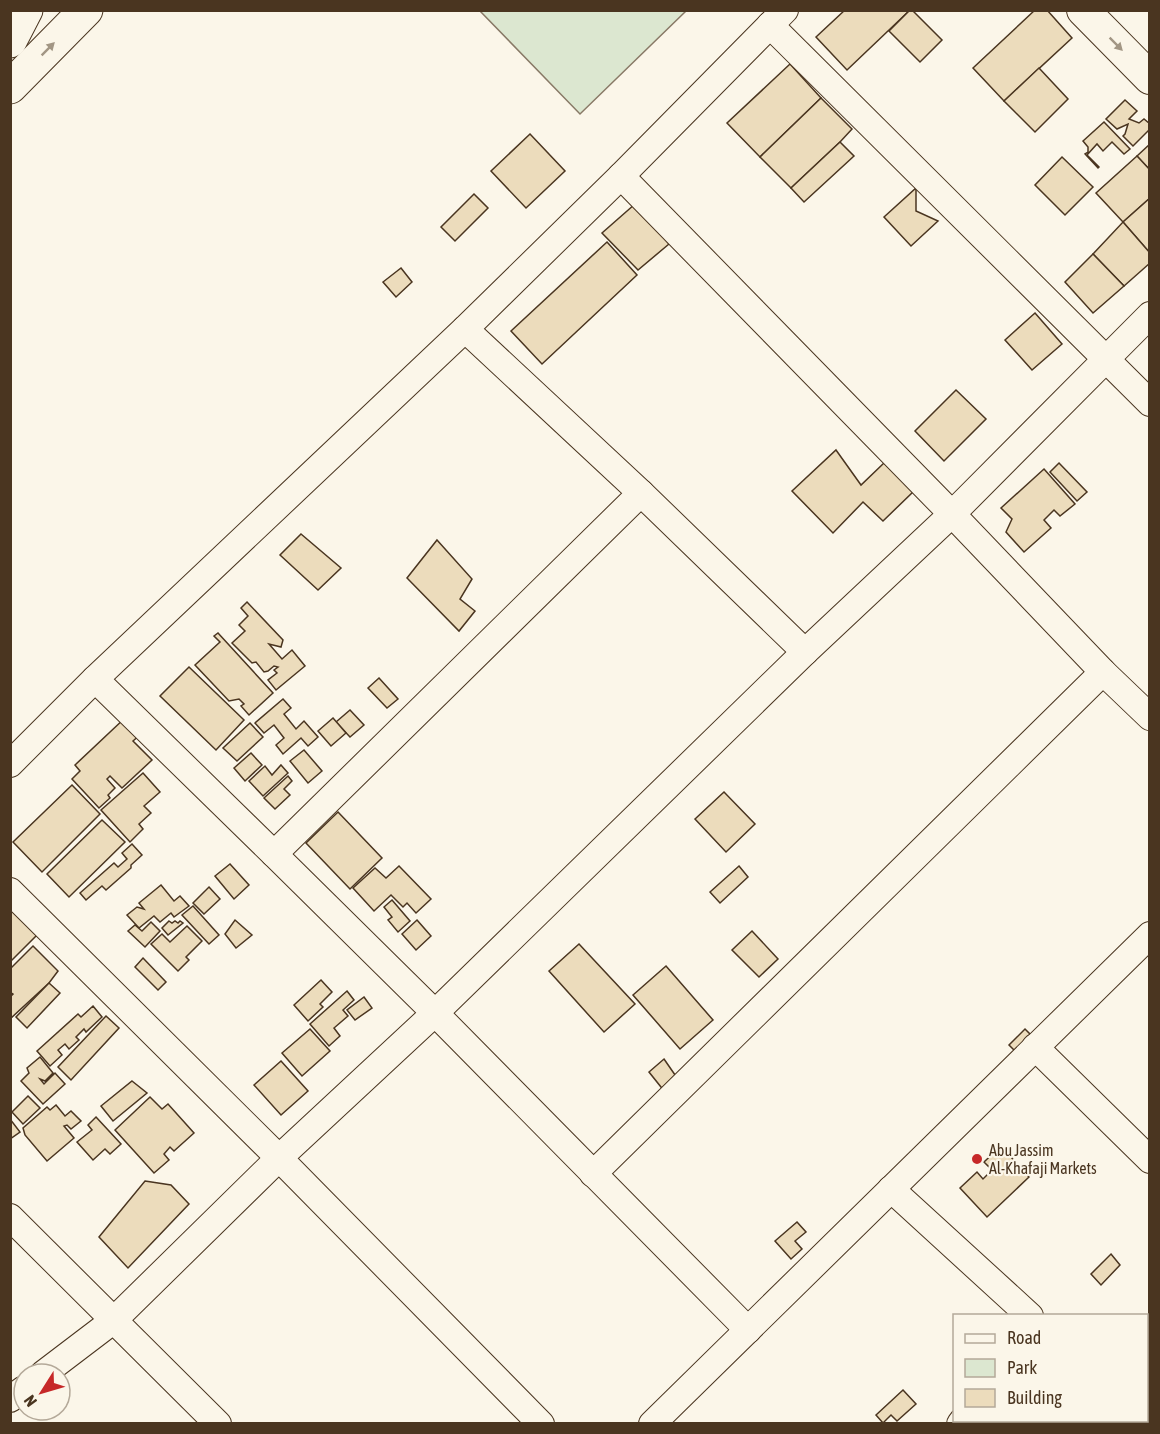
<svg xmlns="http://www.w3.org/2000/svg" width="1160" height="1434" viewBox="0 0 1160 1434" font-family="'Asap Condensed',sans-serif">
<rect width="100%" height="100%" fill="#fbf6e9"/>
<polygon fill="#dce7d0" stroke="#887966" stroke-width="1.5" points="480,11 686,11 580,114"/>
<g fill="#ecdcbc" stroke="#4a3520" stroke-width="1.5">
<polygon points="845,10 910,10 847,70 816,37"/>
<polygon points="910,10 912,10 942,40 920,62 889,31"/>
<polygon points="1035,10 1047,10 1072,38 1004,101 973,68"/>
<polygon points="790,64 821,98 760,157 727,123"/>
<polygon points="1039,68 1068,99 1035,132 1004,101"/>
<polygon points="821,98 852,129 840,142 791,188 760,157"/>
<polygon points="1125,100 1137,111 1129,119 1139,123 1144,119 1150,124 1150,129 1133,146 1123,136 1125,134 1128,124 1117,129 1106,119"/>
<polygon points="1104,122 1130,149 1124,154 1112,142 1103,151 1097,144 1087,155 1099,167 1098,168 1085,154 1088,152 1088,147 1083,141"/>
<polygon points="530,134 565,171 526,208 491,171"/>
<polygon points="840,142 854,156 804,202 791,188"/>
<polygon points="1150,144 1150,170 1137,156"/>
<polygon points="1137,156 1150,170 1150,198 1123,222 1096,193"/>
<polygon points="1062,157 1093,187 1065,215 1035,185"/>
<polygon points="916,188 916,211 938,221 911,246 884,217"/>
<polygon points="474,194 488,208 455,241 441,227"/>
<polygon points="1150,198 1150,253 1123,222"/>
<polygon points="635,204 669,244 638,270 602,233"/>
<polygon points="1123,222 1150,253 1150,263 1124,286 1093,254"/>
<polygon points="607,242 637,275 542,364 511,331"/>
<polygon points="1093,254 1124,286 1093,313 1065,282"/>
<polygon points="401,268 412,282 396,297 383,282"/>
<polygon points="1035,313 1062,344 1032,370 1005,340"/>
<polygon points="956,390 986,419 944,461 915,431"/>
<polygon points="836,450 861,485 884,463 914,491 883,521 863,502 833,533 792,491"/>
<polygon points="1059,463 1087,492 1077,501 1050,472"/>
<polygon points="1044,469 1075,504 1060,516 1054,510 1044,520 1051,528 1024,552 1006,532 1012,519 1001,508"/>
<polygon points="301,534 341,568 318,590 280,555"/>
<polygon points="437,540 472,579 460,599 475,611 459,631 407,578"/>
<polygon points="247,602 283,640 281,647 269,644 282,659 292,650 305,666 276,690 268,680 277,673 274,670 278,667 274,666 268,671 264,672 256,662 252,663 232,643 245,631 239,625 248,616 241,608"/>
<polygon points="218,633 273,693 249,715 241,706 244,704 239,699 229,701 195,665 220,642 214,636"/>
<polygon points="189,667 244,720 216,750 160,696"/>
<polygon points="379,678 398,699 387,708 368,688"/>
<polygon points="283,699 291,708 284,714 296,729 304,721 318,737 308,746 301,738 283,754 276,745 284,738 274,725 264,733 255,723"/>
<polygon points="350,710 364,725 350,737 336,722"/>
<polygon points="126,717 142,733 133,741 152,760 122,788 110,776 107,779 115,788 108,795 110,798 99,808 72,779 80,771 75,765"/>
<polygon points="333,718 346,733 331,746 318,731"/>
<polygon points="250,723 263,737 237,761 223,748"/>
<polygon points="304,750 322,771 308,783 290,761"/>
<polygon points="251,753 262,765 245,781 234,768"/>
<polygon points="281,765 288,773 263,796 249,781 265,766 272,775"/>
<polygon points="143,773 160,792 144,806 151,813 139,824 143,829 130,842 101,810"/>
<polygon points="288,776 292,781 284,789 290,795 275,809 264,798"/>
<polygon points="72,785 100,814 42,872 13,842"/>
<polygon points="724,792 755,824 726,852 695,819"/>
<polygon points="338,812 382,858 350,889 306,843"/>
<polygon points="102,820 125,842 69,897 47,874"/>
<polygon points="132,844 142,855 131,865 131,868 106,890 102,886 86,900 80,893 114,863 118,867 127,859 122,853"/>
<polygon points="230,864 249,885 234,899 215,876"/>
<polygon points="399,866 431,899 416,913 407,903 403,907 391,895 374,911 353,888 375,868 386,878"/>
<polygon points="739,866 748,877 720,903 710,892"/>
<polygon points="161,885 174,901 180,896 189,906 174,917 171,913 160,922 154,916 139,928 127,915 137,907 144,909 139,903"/>
<polygon points="209,887 220,899 204,914 193,903"/>
<polygon points="392,900 410,921 398,932 388,920 392,917 384,907"/>
<polygon points="193,906 219,935 209,944 182,915"/>
<polygon points="14,910 38,934 10,962 10,914"/>
<polygon points="235,920 252,935 236,948 225,934"/>
<polygon points="417,920 431,936 416,950 402,934"/>
<polygon points="169,921 172,923 175,921 178,923 180,921 183,923 168,935 162,928"/>
<polygon points="151,922 160,931 145,947 128,931 135,925 142,931"/>
<polygon points="187,926 202,941 186,957 189,960 178,971 151,944 162,934 170,942"/>
<polygon points="752,931 778,959 759,977 732,950"/>
<polygon points="579,944 635,1004 604,1032 549,971"/>
<polygon points="33,946 58,971 49,983 10,1019 10,997 13,994 10,992 10,969"/>
<polygon points="143,958 166,982 158,990 135,967"/>
<polygon points="666,966 713,1020 680,1049 633,995"/>
<polygon points="321,980 332,992 320,1004 323,1007 308,1021 294,1005"/>
<polygon points="49,983 60,993 27,1028 16,1017"/>
<polygon points="347,991 354,1000 343,1010 348,1016 334,1028 340,1036 329,1046 310,1024"/>
<polygon points="364,997 372,1008 355,1020 347,1010"/>
<polygon points="93,1006 102,1017 86,1032 84,1029 76,1037 79,1040 69,1049 65,1044 58,1050 62,1055 50,1066 37,1051 78,1014 81,1017"/>
<polygon points="106,1016 119,1028 71,1080 58,1067"/>
<polygon points="310,1029 330,1051 302,1076 282,1053"/>
<polygon points="1025,1029 1034,1038 1018,1054 1009,1045"/>
<polygon points="40,1057 53,1073 45,1081 40,1079 44,1084 55,1073 65,1084 43,1104 21,1081 29,1073 27,1068"/>
<polygon points="664,1059 682,1085 665,1092 649,1072"/>
<polygon points="281,1061 308,1091 281,1115 254,1085"/>
<polygon points="132,1081 147,1093 113,1121 101,1106"/>
<polygon points="28,1096 40,1108 23,1124 12,1112"/>
<polygon points="150,1097 162,1109 168,1104 194,1133 174,1151 170,1147 164,1154 169,1160 154,1173 115,1130"/>
<polygon points="56,1105 65,1116 71,1111 81,1121 71,1129 67,1125 64,1126 74,1138 47,1161 25,1135 23,1128 47,1107 50,1110"/>
<polygon points="96,1117 121,1144 110,1154 105,1149 93,1160 77,1142 92,1130 88,1125"/>
<polygon points="10,1119 20,1132 10,1139"/>
<polygon points="1001,1146 1029,1177 987,1217 960,1188 977,1172 983,1179 992,1170 984,1162"/>
<polygon points="145,1181 171,1185 189,1204 128,1268 99,1237"/>
<polygon points="797,1222 806,1232 795,1241 802,1249 791,1259 775,1241"/>
<polygon points="1111,1254 1120,1265 1101,1285 1091,1274"/>
<polygon points="903,1390 916,1404 897,1421 891,1415 883,1423 876,1415"/>
</g>
<g fill="none" stroke-linecap="round" stroke-linejoin="round">
<defs>
<g id="minor">
<polyline points="770,25 1150,403"/>
<polyline points="621,176 952,514 1103,672 1150,717"/>
<polyline points="465,329 641,493 805,652"/>
<polyline points="95,679 274,854 435,1013 748,1330"/>
<polyline points="10,764 95,679 465,329 621,176 785,10"/>
<polyline points="274,854 641,493"/>
<polyline points="10,891 279,1158 541,1424"/>
<polyline points="1035,1047 1150,1160"/>
<polyline points="593,1174 1103,672"/>
<polyline points="891,1189 1030,1316"/>
<polyline points="10,1217 218,1424"/>
<polyline points="43,1374 114,1320 279,1158 435,1013 805,652 952,514 1150,315"/>
<polyline points="10,1399 24,1389"/>
<polyline points="1146,1416 1150,1419"/>
<polyline points="652,1424 1150,935"/>
<polyline points="960,1424 963,1420"/>
</g>
<polyline id="tertiary" points="1083,10 1150,78"/>
<polyline id="secondary" points="10,87 86,10"/>
<polyline id="trunk" points="10,41 26,10"/>
</defs>
<use href="#minor" stroke="#4a3520" stroke-width="28"/>
<use href="#tertiary" stroke="#4a3520" stroke-width="34"/>
<use href="#secondary" stroke="#4a3520" stroke-width="35"/>
<use href="#trunk" stroke="#4a3520" stroke-width="35"/>
<use href="#minor" stroke="#fbf6e9" stroke-width="26"/>
<use href="#tertiary" stroke="#fbf6e9" stroke-width="32"/>
<use href="#secondary" stroke="#fbf6e9" stroke-width="33"/>
<use href="#trunk" stroke="#fbf6e9" stroke-width="33"/>
</g>
<defs><path id="oneway-solid" d="M-6-.8H1V-3.2L6.5 0L1 3.2V.8H-6Z" transform="scale(1.5)"/></defs>
<g fill="#a29684">
<use href="#oneway-solid" transform="translate(1116 44) rotate(45)"/>
<use href="#oneway-solid" transform="translate(48 49) rotate(-45)"/>
</g>
<circle fill="#c62828" stroke="#fbf6e9" stroke-width="2" cx="977" cy="1159" r="6"/>
<g text-anchor="middle" dominant-baseline="central" stroke-width="4.5" stroke-linejoin="round" paint-order="stroke">
<g font-size="16" fill="#4a3520" stroke="#fbf6e9" text-anchor="start">
<text x="989" y="1150">Abu Jassim<tspan x="989" dy="18">Al-Khafaji Markets</tspan></text>
</g>
</g>
<rect width="1160" height="1434" fill="none" stroke="#4a3520" stroke-width="24"/>
<rect x="953" y="1314" width="195" height="108" fill="#fbf6e9" stroke="#b4a999" stroke-width="1.5"/>
<rect x="965" y="1334" width="30" height="9" fill="#fbf6e9" stroke="#b4a999" stroke-width="1.5"/>
<text x="1007" y="1344" font-size="18" fill="#4a3520">Road</text>
<rect x="965" y="1359" width="30" height="18" fill="#dce7d0" stroke="#b4a999" stroke-width="1.5"/>
<text x="1007" y="1374" font-size="18" fill="#4a3520">Park</text>
<rect x="965" y="1389" width="30" height="18" fill="#ecdcbc" stroke="#b4a999" stroke-width="1.5"/>
<text x="1007" y="1404" font-size="18" fill="#4a3520">Building</text>
<g transform="translate(42 1392) rotate(233)"><circle r="28" fill="#fbf6e9" stroke="#b4a999" stroke-width="1.5"/>
<path d="M0-4.5L10 22L0 15L-10 22Z" fill="#c62828"/>
<text y="-9" font-size="16" font-weight="bold" text-anchor="middle" fill="#4a3520">N</text>
</g>
</svg>
